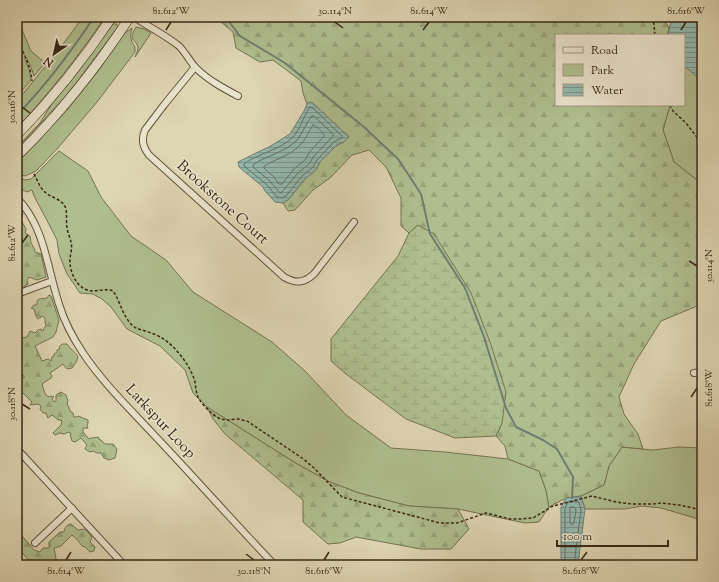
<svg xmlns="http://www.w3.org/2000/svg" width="719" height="582" viewBox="0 0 719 582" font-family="'Sorts Mill Goudy',serif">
<defs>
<pattern id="forest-firs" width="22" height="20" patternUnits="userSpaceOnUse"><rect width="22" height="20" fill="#afbe8f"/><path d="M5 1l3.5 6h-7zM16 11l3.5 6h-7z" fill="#97a37a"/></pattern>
<pattern id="wetland-marsh" width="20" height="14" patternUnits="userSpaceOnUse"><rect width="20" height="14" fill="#afbe8f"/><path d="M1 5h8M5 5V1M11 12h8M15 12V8" fill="none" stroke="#97a37a"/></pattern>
<pattern id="water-rules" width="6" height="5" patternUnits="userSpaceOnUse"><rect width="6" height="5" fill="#93b8af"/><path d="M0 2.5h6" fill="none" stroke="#79968d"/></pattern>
</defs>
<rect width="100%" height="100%" fill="#ded5b3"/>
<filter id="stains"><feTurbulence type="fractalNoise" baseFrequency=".005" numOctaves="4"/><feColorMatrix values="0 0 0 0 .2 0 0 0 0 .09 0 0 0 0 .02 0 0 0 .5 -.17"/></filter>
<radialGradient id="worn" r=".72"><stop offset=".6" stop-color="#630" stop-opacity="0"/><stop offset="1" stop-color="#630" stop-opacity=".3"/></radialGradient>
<g fill="#afbe8f" stroke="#747352">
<path d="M83,17H105C79,56 49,93 17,128V101L58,51Z"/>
<polygon points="672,17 702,17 702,184 674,162 663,130 670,105 684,105 684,35 668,35"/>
<polygon points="17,18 31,51 45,63 34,76 31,67 26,57 25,60 29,69 31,80 17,97"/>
<polygon points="113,24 117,24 117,28 76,83 63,99 17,149 17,147 40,123 51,105 77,73"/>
<path d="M136,27L144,29L151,33L135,57C136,54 138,51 138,48C137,39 127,42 136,27Z"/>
<path d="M132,28C130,36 130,40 135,47V52L97,102L57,149L36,171L25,176L21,175L17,172V163L28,152L68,109L99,70L125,33Z"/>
<polygon points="59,151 88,171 101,197 131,236 166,260 193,292 272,342 305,371 346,415 391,448 445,452 508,459 539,471 546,490 549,507 539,522 525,523 458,509 409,506 359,493 330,482 297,464 207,407 193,393 185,370 160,346 127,329 111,307 102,299 93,294 80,293 67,274 59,254 57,240 52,230 34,196 32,190 27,192 21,189 17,192 17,177 25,180 31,179"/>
<polygon points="622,447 653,450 679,447 702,448 702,520 661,508 642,506 625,509 585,509 581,496 604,485 609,466"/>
</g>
<g fill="url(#forest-firs)" stroke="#747352">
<polygon points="215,17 664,17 669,29 667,35 556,35 556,105 670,105 663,130 674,162 702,184 702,304 661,321 634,364 619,397 624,414 638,434 643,449 622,447 609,466 604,485 581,496 566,498 549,507 546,490 539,471 508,459 505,446 496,436 502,423 418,225 409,233 401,226 401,198 386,167 369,150 352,155 330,178 313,190 295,210 288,211 283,203 289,199 305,179 316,170 320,162 337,145 344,142 349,137 314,105 310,102 307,104 303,93 301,81 273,60 260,62 236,48 233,32"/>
<polygon points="17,206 23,214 21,220 26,229 25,233 30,236 31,243 34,248 35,252 41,254 46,277 37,280 29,277 27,280 28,284 21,289 17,290"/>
<path d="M49,295L51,296L59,320L56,332L53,337L35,346L42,361L48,359L51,361L52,357L54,356V354L57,352V350L60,349L59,347L62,344H67C74,355 84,353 72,368L67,369L63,364L50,373L52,376L51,378L42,384L45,394L49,397L51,396L54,397L52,399L54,402L56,401V395L61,392L66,395L68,401L67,404L71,412L73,413L74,417H77L78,416L88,420V423L87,425L88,428H83V432L89,439L91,438H93L98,437L100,440H101L105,444H113L117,449L115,458L109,460L104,458L101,453H97L93,451L90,452L85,449L87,445L81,438L75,442L72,441L70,435L71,433L69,432L64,434L60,433L55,435L53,433L61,425L62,421L57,419L52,415L48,418L46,413H43L40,409L41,406L38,404L30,405L32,402L23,393L17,397V381L21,377L24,378V376L17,372V347H20L21,346L17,339L27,337L30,331L35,333L38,330L41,329L42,331H43L44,328L46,326L45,322V319L43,316L38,319L36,316L34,309L31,308L34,305H37V301L39,299L47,298Z"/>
<polygon points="207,407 297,464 330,482 359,493 409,506 458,509 469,529 451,549 421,549 356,537 340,543 328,544 303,522 303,500 225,434 213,419"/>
<path d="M71,524L78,530L85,529L92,537L90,542L95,547L94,551L90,552L84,546L83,547C79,543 77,538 72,535L61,546L54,548L56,559L61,563L68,561L72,565H33L17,547V530L34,550L40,552L43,548H49V542L60,532H64C65,527 66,525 71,524Z"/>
</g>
<polygon fill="url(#wetland-marsh)" stroke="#747352" points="418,225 434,234 471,293 490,342 506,392 502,423 496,436 455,438 406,419 346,374 331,361 331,339 398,256 409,233"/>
<g fill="url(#water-rules)" stroke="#6f7e71">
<polygon points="672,17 702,17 702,79 695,75 684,66 684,35 668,35"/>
<polygon points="310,102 316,106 349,137 344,142 337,145 320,162 316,170 305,179 289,199 283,203 275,202 265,191 263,187 239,167 238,162 258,152 269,147 290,134 304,111 307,104"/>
<polygon points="581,496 585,509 578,565 561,565 561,507 566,498"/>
</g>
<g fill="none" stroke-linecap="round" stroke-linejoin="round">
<g stroke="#667062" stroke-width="1">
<path d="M310,107L314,109L342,136V138L335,141L331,145L317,160L313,167L302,176L286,196L282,198L277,197L266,184L244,166V164C258,153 279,151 293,137C300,130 304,115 310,107Z"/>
<path d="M312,116H314L333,134V136L314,156L309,164L298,173L282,192L280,193L269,180L253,167V165C266,155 285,153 297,140C303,133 306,123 312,116Z"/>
<path d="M313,125C317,126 324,133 324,136L309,153L305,160L294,169L282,184H279L274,177L264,168V166C276,159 292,155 301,144C306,139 309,131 313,125Z"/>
<polygon points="571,507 574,507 576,510 574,523 572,525 570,523 570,509"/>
<polyline points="565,565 565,508 568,502 577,501 579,502 581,510 574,565"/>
</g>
<g stroke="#6f7e71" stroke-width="2">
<polyline points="229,17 230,23 240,36 285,63 364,127 398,159 421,194 430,234 465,288 484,337 506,408 516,427 543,440 557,449 573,477 572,498"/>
<path d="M17,115C46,85 71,52 94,17"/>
</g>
<defs>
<g id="street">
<path d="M134,17C149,27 165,35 179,46C186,53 190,62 196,68C208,80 223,88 238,96"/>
<path d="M195,67L164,105L145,130C141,140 143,147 149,155L284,277C296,284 304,283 314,274L354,222"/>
<path d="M17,198C45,227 47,268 59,304C64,321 73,338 83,353C103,383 130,409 155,436C193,476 230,518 268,558L275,565"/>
<polyline points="17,294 52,281"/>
<polyline points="694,373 702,372"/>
<polyline points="17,449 124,565"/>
<polyline points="35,543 72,508"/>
</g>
<g id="secondary">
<path d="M17,135C52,99 84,59 112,17"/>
<path d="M17,156C60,114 97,67 130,17"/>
</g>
</defs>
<use href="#street" stroke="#62533c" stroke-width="8"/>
<use href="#secondary" stroke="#392814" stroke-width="10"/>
<g stroke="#392814" stroke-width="1.5" stroke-dasharray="3 2" stroke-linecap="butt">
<polyline points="653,17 655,35"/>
<path d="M17,37C22,52 31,65 32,81"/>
<polyline points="670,105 673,111 686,123 702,144"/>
<path d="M34,174C37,179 39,186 43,190C49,198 63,198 66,209C67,215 66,222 67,228C68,233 70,238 71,242C73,249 69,257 70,264C71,273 76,285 85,289C94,294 104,287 113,291C121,302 123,320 136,328C144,331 154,333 162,338C174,345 188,363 193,376C196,382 195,390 198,397C202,404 210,413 217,417C224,422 230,419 238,419C241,419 244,421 247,421L302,458L313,467L342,497L440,523H457L486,513L510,519H520L533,518L553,506L592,496L616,502L632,504H653L661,503L679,505L693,508L702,511"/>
</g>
<use href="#street" stroke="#eae4ce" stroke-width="6"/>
<use href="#secondary" stroke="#eae4ce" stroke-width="9"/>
</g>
<path fill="none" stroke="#392814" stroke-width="1.5" d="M335,22L343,28M166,30L171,22M423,30L429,22M681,30L686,22M22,107L30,113M22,243L28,235M689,261L697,266M691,397L697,388M22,404L30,409M246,554L254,560M66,560L71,552M324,560L329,552M581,560L587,552"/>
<g text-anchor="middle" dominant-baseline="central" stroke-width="3" stroke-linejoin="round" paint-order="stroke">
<g font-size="15" fill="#392814" stroke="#eae4ce">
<text transform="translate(222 203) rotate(42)">Brookstone Court</text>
<text transform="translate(160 422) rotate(47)">Larkspur Loop</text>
</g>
</g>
<rect width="719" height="582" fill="none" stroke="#ded5b3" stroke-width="44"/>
<rect x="555" y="34" width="130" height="72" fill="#eae4ce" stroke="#a39984"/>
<rect x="563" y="47" width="20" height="6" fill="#eae4ce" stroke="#a39984"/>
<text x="591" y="54" font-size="12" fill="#392814">Road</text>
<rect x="563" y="64" width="20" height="12" fill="#afbe8f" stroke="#a39984"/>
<text x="591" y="74" font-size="12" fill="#392814">Park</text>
<rect x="563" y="84" width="20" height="12" fill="url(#water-rules)" stroke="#a39984"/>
<text x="591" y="94" font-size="12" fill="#392814">Water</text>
<g transform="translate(54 54) rotate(214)" stroke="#eae4ce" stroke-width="3" paint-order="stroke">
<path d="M0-3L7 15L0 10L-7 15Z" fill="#392814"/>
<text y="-6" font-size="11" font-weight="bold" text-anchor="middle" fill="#392814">N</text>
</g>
<path d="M557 540v6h111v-6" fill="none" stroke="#392814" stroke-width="2"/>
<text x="563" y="540" font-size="12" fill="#392814" stroke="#eae4ce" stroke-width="3" paint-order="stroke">100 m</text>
<rect x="22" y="22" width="675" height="538" fill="none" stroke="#392814" stroke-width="1.5"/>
<g font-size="10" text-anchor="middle" fill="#392814">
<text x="171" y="14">81.612°W</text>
<text x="335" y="14">30.114°N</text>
<text x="429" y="14">81.614°W</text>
<text x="686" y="14">81.616°W</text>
<text transform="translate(11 107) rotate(-90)" y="4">30.116°N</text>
<text transform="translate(11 243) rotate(-90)" y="4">81.612°W</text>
<text transform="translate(708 266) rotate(-90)" y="4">30.114°N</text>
<text transform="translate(708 388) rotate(-90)" y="4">81.618°W</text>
<text transform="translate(11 404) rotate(-90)" y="4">30.118°N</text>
<text x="66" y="574">81.614°W</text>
<text x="254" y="574">30.118°N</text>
<text x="324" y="574">81.616°W</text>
<text x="581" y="574">81.618°W</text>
</g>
<rect width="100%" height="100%" filter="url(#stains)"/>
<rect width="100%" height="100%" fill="url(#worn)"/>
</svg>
